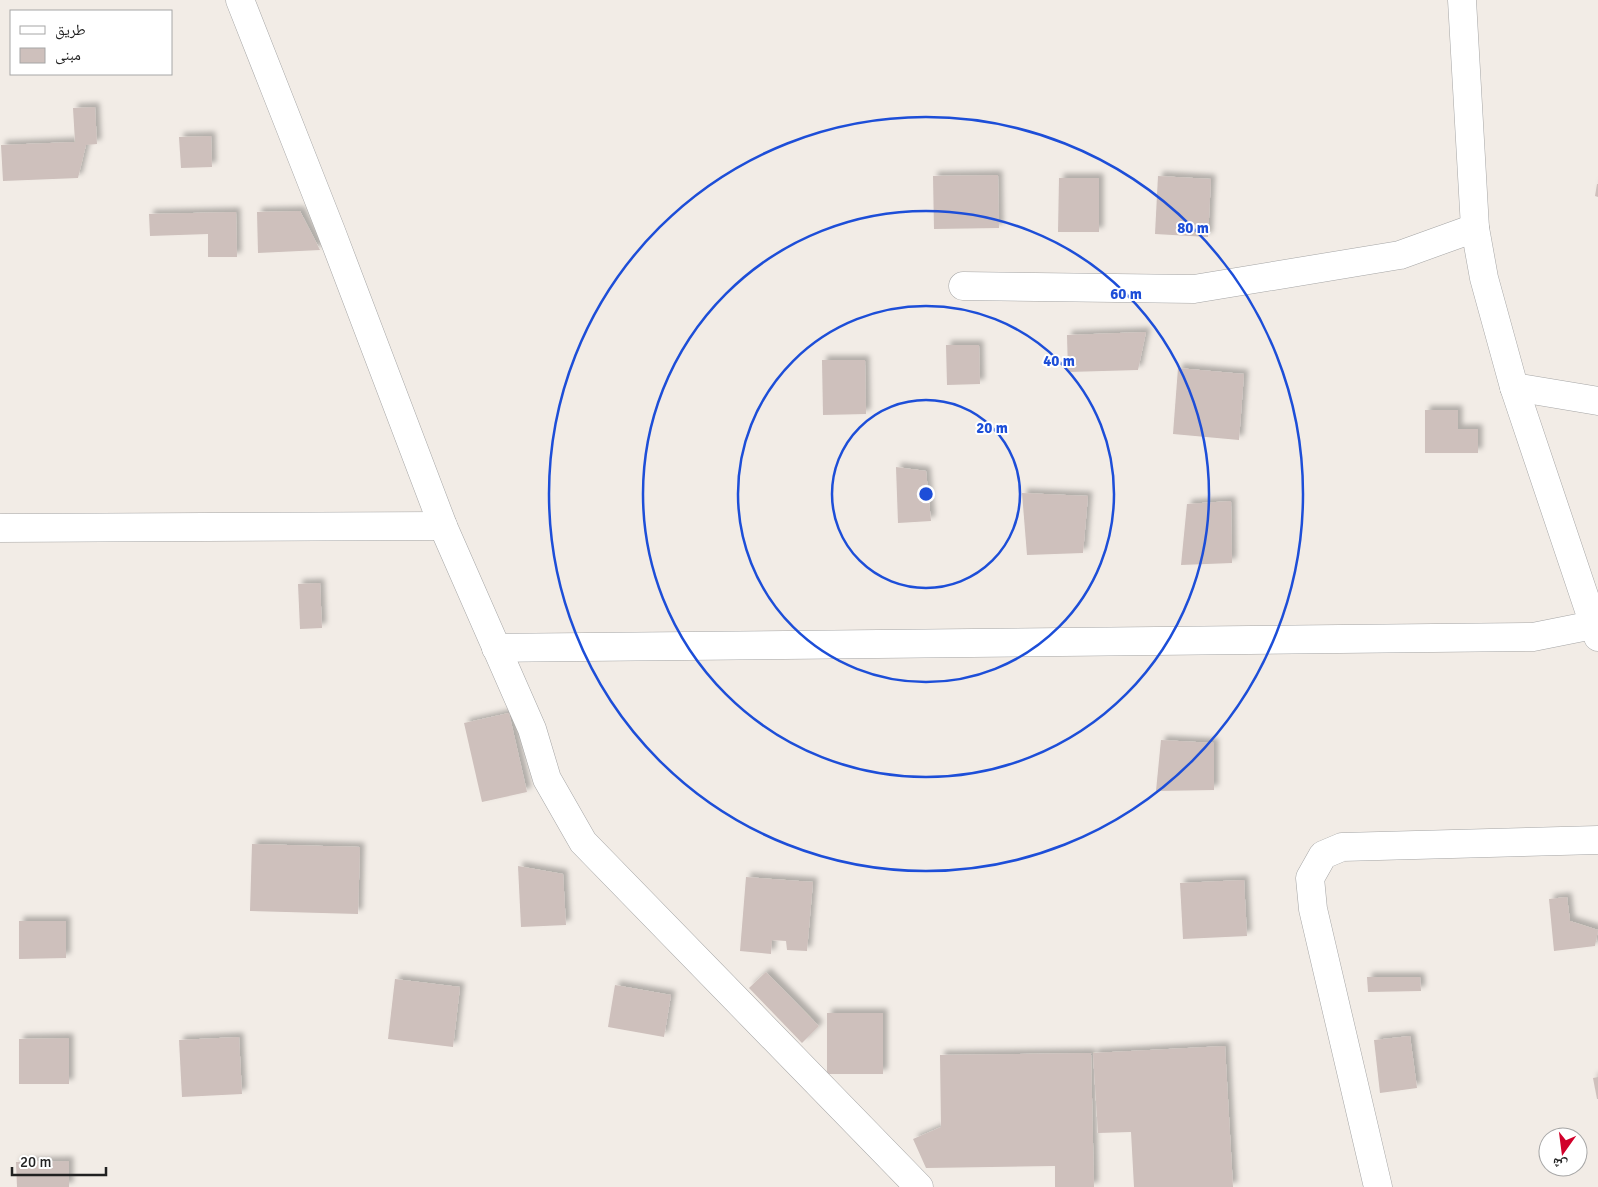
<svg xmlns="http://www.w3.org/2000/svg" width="1598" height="1187" viewBox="0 0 1598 1187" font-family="Signika,'Noto Naskh Arabic',sans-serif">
<defs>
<filter id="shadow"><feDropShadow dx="4.5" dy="-4.5" stdDeviation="2.5" flood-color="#0004"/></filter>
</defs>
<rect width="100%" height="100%" fill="#f2ece6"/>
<g fill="#cec0bc" filter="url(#shadow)">
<polygon points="95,107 97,144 86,145 78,178 3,181 1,145 75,142 73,108"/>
<polygon points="211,136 212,167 181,168 179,137"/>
<polygon points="998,175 999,228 934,229 933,176"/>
<polygon points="1158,176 1211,179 1208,237 1155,234"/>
<polygon points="1059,178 1099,178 1099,232 1058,232"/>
<polygon points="1597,184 1598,184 1598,197 1595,196"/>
<polygon points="300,211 320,250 258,253 257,212"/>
<polygon points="236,212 237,257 208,257 208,234 150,236 149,214"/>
<polygon points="1146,332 1138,370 1068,372 1067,335"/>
<polygon points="946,345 979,345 980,384 947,385"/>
<polygon points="822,360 865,360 866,414 823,415"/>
<polygon points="1178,368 1244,374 1239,440 1173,434"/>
<polygon points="1425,410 1458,410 1458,429 1478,429 1478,453 1425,453"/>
<polygon points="896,467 926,471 931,521 898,523"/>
<polygon points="1022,493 1088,496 1083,553 1027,555"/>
<polygon points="1231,501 1232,563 1181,565 1187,504"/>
<polygon points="320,583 322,628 300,629 298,584"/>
<polygon points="509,713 527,792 482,802 464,723"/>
<polygon points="1161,740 1214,743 1214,790 1156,791"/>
<polygon points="252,844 360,847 358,914 250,911"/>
<polygon points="518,866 563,874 566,925 521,927"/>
<polygon points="746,877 813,882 807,951 787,950 786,941 772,940 771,954 740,951"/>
<polygon points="1244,880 1247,936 1183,939 1180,883"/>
<polygon points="1567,897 1570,921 1598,930 1595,946 1554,951 1549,899"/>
<polygon points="19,921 66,921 66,958 19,959"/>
<polygon points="766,972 819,1026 802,1043 749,988"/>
<polygon points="1367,977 1420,977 1421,991 1368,992"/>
<polygon points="395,979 460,987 453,1047 388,1039"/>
<polygon points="615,985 671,995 664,1037 608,1027"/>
<rect x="827" y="1013" width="56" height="61"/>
<polygon points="1410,1036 1417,1088 1380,1093 1374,1040"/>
<polygon points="239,1037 242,1094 182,1097 179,1040"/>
<polygon points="69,1038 69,1084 19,1084 19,1039"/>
<polygon points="1225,1046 1233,1187 1134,1187 1131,1132 1098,1133 1093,1053"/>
<polygon points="1091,1053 1094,1187 1055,1187 1055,1166 926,1168 913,1139 941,1127 940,1055"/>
<polygon points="1598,1077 1598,1099 1597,1099 1593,1078"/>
<polygon points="69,1161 69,1187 17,1187 16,1162"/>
</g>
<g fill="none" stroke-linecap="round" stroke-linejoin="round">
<defs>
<g id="minor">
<polyline points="240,0 331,231 443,526 532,729 547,779 583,842 919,1187"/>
<polyline points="1462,0 1475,228 1484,278 1514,387 1598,637"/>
<polyline points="963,286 1194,289 1400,255 1475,228"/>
<polyline points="1514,387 1598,401"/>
<polyline points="0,528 443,526"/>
<polyline points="496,648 1533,637 1593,625"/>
<polyline points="1378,1187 1313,909 1310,878 1323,855 1342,847 1598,840"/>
</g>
</defs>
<use href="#minor" stroke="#a5a5a5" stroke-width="29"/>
<use href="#minor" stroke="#fff" stroke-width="28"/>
</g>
<g fill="none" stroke="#1d4ed8" stroke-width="2.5">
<circle cx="926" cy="494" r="94"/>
<circle cx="926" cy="494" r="188"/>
<circle cx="926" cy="494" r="283"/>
<circle cx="926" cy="494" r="377"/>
</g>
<circle cx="926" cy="494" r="8" fill="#1d4ed8" stroke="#fff" stroke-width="2.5"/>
<g font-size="15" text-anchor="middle" font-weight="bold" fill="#1d4ed8" stroke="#fff" stroke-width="4" stroke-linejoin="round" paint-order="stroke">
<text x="1193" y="233">80 m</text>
<text x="1126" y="299">60 m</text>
<text x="1059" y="366">40 m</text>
<text x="992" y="433">20 m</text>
</g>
<rect x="10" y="10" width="162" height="65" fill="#ffffff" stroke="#a6a6a6"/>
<rect x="20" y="26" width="25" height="8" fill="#ffffff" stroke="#a6a6a6"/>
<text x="55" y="35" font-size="15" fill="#212121">طريق</text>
<rect x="20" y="48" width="25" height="15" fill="#cec0bc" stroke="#a6a6a6"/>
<text x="55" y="60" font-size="15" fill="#212121">مبنى</text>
<g transform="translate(1563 1152) rotate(194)"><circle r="24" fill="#ffffff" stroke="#a6a6a6"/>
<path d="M0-4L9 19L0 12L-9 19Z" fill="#d1002a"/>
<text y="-8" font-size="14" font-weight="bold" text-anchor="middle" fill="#212121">ش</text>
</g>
<path d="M12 1167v8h94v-8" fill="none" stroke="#212121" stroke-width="2.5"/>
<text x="20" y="1167" font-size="15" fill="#212121" stroke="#ffffff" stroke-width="4" paint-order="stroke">20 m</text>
</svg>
